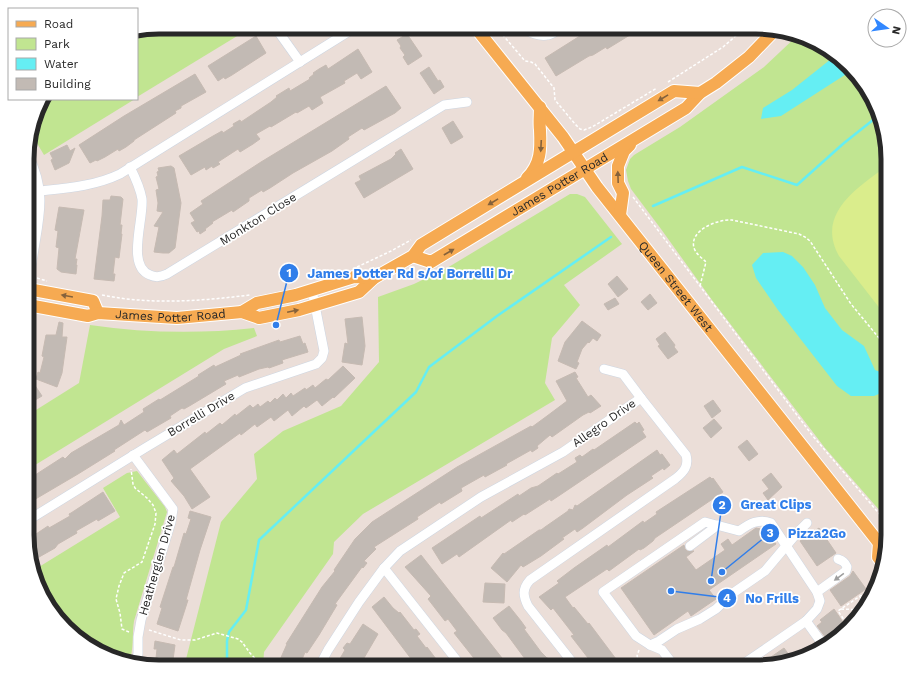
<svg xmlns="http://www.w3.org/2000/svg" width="915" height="694" viewBox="0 0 915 694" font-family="'Work Sans',sans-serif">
<rect width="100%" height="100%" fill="#ebded8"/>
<g fill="#c1e591">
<polygon points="159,27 252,27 137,97 137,31"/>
<polygon points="798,35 806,37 843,60 874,101 888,159 888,520 825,448 712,300 661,229 631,189 628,181 626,170 630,159 634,155 680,127 764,67"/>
<polygon points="43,99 135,99 44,155 31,133"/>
<polygon points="570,194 577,194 585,197 622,244 564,285 580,305 552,338 545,383 555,400 363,514 334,542 333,554 264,652 263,667 184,667 221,522 257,479 254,454 283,431 341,406 379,362 378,297 414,284 447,268"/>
<path d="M90,325C145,333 199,334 254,328L257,336L224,349L27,470L28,415L79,383Z"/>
<path d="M137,471L165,507L167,512L134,621C132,634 134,651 129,662L109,657L72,634L41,593L34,570L120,517L103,488L127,473Z"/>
</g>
<path fill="#daed8c" d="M888,165V319L839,256C815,213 859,187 888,165Z"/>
<g fill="#65eef3">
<polygon points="836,55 843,60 851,71 781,116 761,119 763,108 792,90"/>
<polygon points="783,252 792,256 803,267 815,285 825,308 842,330 864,346 875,370 888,375 888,390 874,396 851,396 837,386 778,310 756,278 752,265 763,253"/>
</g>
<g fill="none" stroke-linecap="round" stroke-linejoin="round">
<g stroke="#65eef3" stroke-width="2.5">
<polyline points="653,206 742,167 797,185 844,143 878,116"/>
<polyline points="227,667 227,641 229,632 246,610 259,540 416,392 429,367 497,316 611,237"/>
</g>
</g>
<g fill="#c2bab4" stroke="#c6bab2">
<polygon points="599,27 643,27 607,49 606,47 593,55 589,56 556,76 545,58 591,29 593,31"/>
<polygon points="407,34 422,56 408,65 403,57 405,55 400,48 401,46 397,40"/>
<polygon points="256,36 266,53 232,75 225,79 224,77 218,81 208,66"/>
<polygon points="358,49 372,72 361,79 357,73 344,81 345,83 320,97 323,103 312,110 309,106 297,113 296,112 271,127 270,126 256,134 260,139 253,144 240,152 238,149 218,162 220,164 213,168 212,166 206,170 205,167 191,175 179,156 213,136 222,131 223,133 234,126 233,124 240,120 241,122 271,102 277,97 276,96 289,88 290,91 310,79 309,78 314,74 313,73 319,69 326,65 328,69"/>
<polygon points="429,67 438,81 440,80 444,87 434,94 420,73"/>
<polygon points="195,74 206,92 181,106 181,108 175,111 176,113 134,140 134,141 126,147 119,151 118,149 105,157 97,161 96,160 90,163 79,145 124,116"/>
<polygon points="386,86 401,108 395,113 364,130 362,128 348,137 349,139 332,151 293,173 270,188 263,192 262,190 249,198 249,201 233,212 232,210 212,222 213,223 205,229 206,230 200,234 199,231 197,232 191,223 195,221 190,213 203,204 201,201 261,162"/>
<polygon points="453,121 463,137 451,144 442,128"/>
<polygon points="67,145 70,151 75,148 69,163 55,170 51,160 53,159 50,153"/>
<polygon points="401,149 413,169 364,198 355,183 361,180 359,176 391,159 396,154 395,153"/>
<polygon points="171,166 174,168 181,203 175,248 169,253 163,253 154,252 159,227 154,226 163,212 157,211 158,203 156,190 159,189 156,177 158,176 157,172 159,171 158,168"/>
<polygon points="111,196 121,197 123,199 120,225 122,225 121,234 122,234 119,258 115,257 113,274 115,274 114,281 94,279 102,216 103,200 110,200"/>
<polygon points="59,207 84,210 75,259 77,259 76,265 77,265 76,274 61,272 57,269 59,248 56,247 58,231 55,230"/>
<polygon points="617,276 628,289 618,297 608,284"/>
<polygon points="650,294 657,303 648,310 641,302"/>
<polygon points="615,298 619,304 608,310 604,304"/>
<polygon points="362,317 365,346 362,365 342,362 345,343 348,344 345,319"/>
<polygon points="582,321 601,335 597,341 593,338 589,343 588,342 582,349 577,362 579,363 576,369 558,361 565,342"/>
<polygon points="59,322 63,323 62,337 67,337 62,373 57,387 36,379 38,372 40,373 44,357 42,356 46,335 56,335"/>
<polygon points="665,332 675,345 674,347 678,352 668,359 658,346 660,345 656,339"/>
<polygon points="300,336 303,344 305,343 308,352 285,359 282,360 283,363 269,368 268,367 259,369 239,377 238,375 224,381 226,384 191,405 184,409 182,408 170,416 171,418 147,432 145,430 114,450 115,451 78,474 27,504 27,479 32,477 63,457 65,459 71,453 119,425 121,420 124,425 144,412 143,409 159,399 160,400 199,376 198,375 214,365 215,367 241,355 240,354 279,340 280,342"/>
<polygon points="343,366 355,378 334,398 333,397 322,406 317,400 306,408 304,406 292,416 288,410 274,421 271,417 257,427 255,424 241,435 240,433 190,469 210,497 192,509 184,496 171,481 174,478 162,460 174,450 177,454 205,432 206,434 220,423 222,425 235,414 236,416 250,405 253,408 258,404 260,407 268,401 270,403 275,398 277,400 283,394 286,398 291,393 293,396 305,388 306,390 313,385 315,388 326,379 328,380"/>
<polygon points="575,372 578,377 576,378 588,397 591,395 601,406 590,413 589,412 583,415 552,437 550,435 537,446 538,448 532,452 531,450 506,464 507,465 485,477 484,475 461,488 462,491 441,504 440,502 417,517 418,519 374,547 376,549 364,561 367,563 363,568 362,567 335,604 337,605 319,635 307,653 305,652 299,667 289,667 279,662 287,644 286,644 322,587 335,571 334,570 355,539 372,522 457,467 531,426 532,427 547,416 567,401 556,381"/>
<polygon points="28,375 42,396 30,403 28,399"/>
<polygon points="713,400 721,411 712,418 704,406"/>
<polygon points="714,419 722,428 711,438 703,428"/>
<polygon points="635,422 637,424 639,422 644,430 642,431 646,437 563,493 551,501 550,499 525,515 524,514 512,522 511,520 459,557 457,554 442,564 432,548 480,516 481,518 518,494 519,496 531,488 538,486 557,473 558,474 577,462 575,458 580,455 582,457 593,449 594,450"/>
<polygon points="747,440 758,454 749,461 738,447"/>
<polygon points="657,450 660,455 662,454 670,465 664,470 663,468 651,476 653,478 627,495 583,528 577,532 575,529 562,538 564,539 541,556 523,567 521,565 507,582 491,568 503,553 504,554 539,530 541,530 545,527 568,511 569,509 573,510 575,505 577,506"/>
<polygon points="771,473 782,487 768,500 763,493 769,489 762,480"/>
<polygon points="710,477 712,479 713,478 723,492 655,538 653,541 644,548 640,550 639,549 609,571 607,569 565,597 573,608 574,607 588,624 589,623 622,667 595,667 571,636 574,635 553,608 551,610 539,597 559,583 557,581 574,568 607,545 608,547 643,521 644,523 657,514 656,512"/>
<polygon points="103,492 115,511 98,521 97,519 76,531 77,533 58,544 55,548 32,561 27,540 48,526 49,528 70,516 69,514 71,513"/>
<polygon points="190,511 211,517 200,550 186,600 188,600 178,631 157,624 162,608 160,607 173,567 174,567 184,533 186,534 191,519 188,518"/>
<polygon points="756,528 766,530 776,544 709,590 716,599 691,616 688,611 654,635 621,588 684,545 685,549 687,551 694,551 686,557 696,570 725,550 721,544 728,539 732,545"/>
<polygon points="819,528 836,553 817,566 800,541"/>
<polygon points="421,555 502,658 501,658 508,667 477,667 477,662 454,633 457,631 448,619 445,621 428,599 431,596 405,567"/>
<polygon points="853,571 866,589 841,606 830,590 850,576"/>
<polygon points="485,583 505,584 504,603 483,602"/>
<polygon points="384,597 393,608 399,613 400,612 414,630 416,629 420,634 417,636 426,648 427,647 442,667 419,667 416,663 415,664 372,607"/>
<polygon points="509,606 521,621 526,628 524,629 541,652 547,658 550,659 550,664 553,667 531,667 506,633 502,630 493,618"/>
<polygon points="834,609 847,628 829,642 817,626 822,622 820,620"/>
<polygon points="363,624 378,634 364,658 378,667 335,667 345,650 343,648 347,643 350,644"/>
<polygon points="155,641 175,645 172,667 155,667 157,649 154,649"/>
<polygon points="784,648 792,659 758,666"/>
</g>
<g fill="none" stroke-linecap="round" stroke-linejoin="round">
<defs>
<g id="minor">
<polyline points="275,27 300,62"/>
<path d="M524,27C528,33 541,37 548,35C553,34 558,30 562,27"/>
<path d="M130,167C135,177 140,187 142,199C144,219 126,266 150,275C156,278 161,277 167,274L444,105L467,102"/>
<path d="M40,191C68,188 95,186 120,174L356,27"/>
<path d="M28,301C29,286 30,270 33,255C39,217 47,192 28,155"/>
<polyline points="604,369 623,374 641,398"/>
<polyline points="133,455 173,509 171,522 141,620 138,637 138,654 135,663"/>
<polyline points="27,521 145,448 245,388 316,364 322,358 324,351 312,290"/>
<polyline points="690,546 718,525"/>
<polyline points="384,568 462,667"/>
<path d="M817,592L846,571L847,567C845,562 843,561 838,559"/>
<polyline points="806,621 824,646"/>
<polyline points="650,645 659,641 677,629 700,619 716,609 733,593 765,571 797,533 807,523"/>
<polyline points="809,654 810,654"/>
<path d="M319,667L328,650L359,602L384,568L400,551L481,497L563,452L641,398L686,455C689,466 684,472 675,479L530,580C522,589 523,596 528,606L576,667"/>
<path d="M675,667L662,650L650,645L636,636L603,592L705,522L739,531C749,524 758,518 771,523L817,592L820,601L817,609L806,621L739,667"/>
</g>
<g id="major">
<path id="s1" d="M475,27L563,137L597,187L845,500L879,543L887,546"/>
<path d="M527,178C541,164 541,149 540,130C539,123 540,115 540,107"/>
<polyline points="620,215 623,193 618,183 618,166 624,151 630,145"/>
<path id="s2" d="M413,256L431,262L686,108L700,93L716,83L749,57L775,30"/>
<polyline points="28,289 93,301 98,313"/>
<path id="s3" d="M28,305L88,316L98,313L177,318L242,312L259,318L299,310L359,292L374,278L413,256L421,245L674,91L700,93"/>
<polyline points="242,312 257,303 296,295 354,277 374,278"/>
<polyline points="879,543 878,557 883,564"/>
</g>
</defs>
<use href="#minor" stroke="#cdd6e2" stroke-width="10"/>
<use href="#major" stroke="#fff" stroke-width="14"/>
<g stroke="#fff" stroke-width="1.5" stroke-dasharray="3 2" stroke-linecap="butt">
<polyline points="496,27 525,61 531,62 535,64 554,88 555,100 575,124 580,129 584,130 592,127 657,88"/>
<polyline points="668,82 723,47 746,27"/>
<polyline points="633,197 812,435 888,524"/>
<polyline points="357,267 391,251 411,240"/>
<polyline points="37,278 47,281"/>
<path d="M700,286L706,262C702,258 696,254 694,248C689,230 718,219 732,220L799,234L805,237L810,241L851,304L888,349"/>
<path d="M102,295C151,305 201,301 250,295"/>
<polyline points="860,597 866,605"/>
<polyline points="841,609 863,610"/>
<polyline points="847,625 856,621"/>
<polyline points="849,627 838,611 878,584"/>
<polyline points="149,630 181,640 195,640 217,633 238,639 242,642 250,653 263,667"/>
<polyline points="129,632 122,629 120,613 116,599 119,586 124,573 142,562 155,524 156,513 153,505 147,498 135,488 133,484 131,469"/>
<polyline points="639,650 637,656 642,667"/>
</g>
<use href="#minor" stroke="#fff" stroke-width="9"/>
<use href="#major" stroke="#f6aa52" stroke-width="12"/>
</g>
<defs><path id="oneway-solid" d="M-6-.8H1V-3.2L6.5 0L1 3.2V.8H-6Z"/></defs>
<g fill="#85623b">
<use href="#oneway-solid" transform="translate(663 98) rotate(149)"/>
<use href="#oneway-solid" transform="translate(541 146) rotate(93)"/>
<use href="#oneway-solid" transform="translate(618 177) rotate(-92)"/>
<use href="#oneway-solid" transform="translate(493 202) rotate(149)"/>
<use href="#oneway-solid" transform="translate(449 252) rotate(-30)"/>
<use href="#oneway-solid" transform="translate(67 296) rotate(-170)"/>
<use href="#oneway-solid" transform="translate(293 311) rotate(-12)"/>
</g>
<use fill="#9e9e9e" href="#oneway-solid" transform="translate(839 577) rotate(144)"/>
<g text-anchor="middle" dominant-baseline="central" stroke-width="3.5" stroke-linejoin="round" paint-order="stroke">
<g font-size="12" fill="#282828" stroke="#fff">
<text stroke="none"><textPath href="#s2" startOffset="169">James Potter Road</textPath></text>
<text transform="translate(258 219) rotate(-32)">Monkton Close</text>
<text stroke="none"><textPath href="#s1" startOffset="328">Queen Street West</textPath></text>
<text stroke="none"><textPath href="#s3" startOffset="144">James Potter Road</textPath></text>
<text transform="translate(201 414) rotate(-31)">Borrelli Drive</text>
<text transform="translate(604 423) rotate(-35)">Allegro Drive</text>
<text transform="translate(157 565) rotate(-74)">Heatherglen Drive</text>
</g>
</g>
<path d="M0 0H915V694H0ZM159 34H756A125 125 0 0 1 881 159V535A125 125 0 0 1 756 660H159A125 125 0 0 1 34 535V159A125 125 0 0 1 159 34Z" fill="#fff" fill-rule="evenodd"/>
<path fill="none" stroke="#282828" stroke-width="5" d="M159 34H756A125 125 0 0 1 881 159V535A125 125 0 0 1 756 660H159A125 125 0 0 1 34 535V159A125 125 0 0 1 159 34Z"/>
<path fill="none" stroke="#307eea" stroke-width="1.5" d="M276 325L289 273M711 581L722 505M722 572L770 533M671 591L727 598"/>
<g fill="#307eea" stroke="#fff" stroke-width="1.5">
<circle cx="276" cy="325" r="4"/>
<circle cx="711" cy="581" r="4"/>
<circle cx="722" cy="572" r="4"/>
<circle cx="671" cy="591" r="4"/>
<circle cx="289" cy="273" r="10"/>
<circle cx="722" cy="505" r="10"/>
<circle cx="770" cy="533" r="10"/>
<circle cx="727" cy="598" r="10"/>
</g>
<g font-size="12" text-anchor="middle" font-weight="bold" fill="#fff">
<text x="289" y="277">1</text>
<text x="722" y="509">2</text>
<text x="770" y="537">3</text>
<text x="727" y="602">4</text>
</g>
<g font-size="13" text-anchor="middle" font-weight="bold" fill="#307eea" stroke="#fff" stroke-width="3.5" stroke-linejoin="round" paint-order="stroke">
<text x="410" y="278">James Potter Rd s/of Borrelli Dr</text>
<text x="776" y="509">Great Clips</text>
<text x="817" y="538">Pizza2Go</text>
<text x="772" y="603">No Frills</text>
</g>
<rect x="8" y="8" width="130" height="92" fill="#ffffff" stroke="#a9a9a9"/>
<rect x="16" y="21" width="20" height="6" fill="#f6aa52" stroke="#a9a9a9"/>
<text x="44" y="28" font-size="12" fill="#282828">Road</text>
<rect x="16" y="38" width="20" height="12" fill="#c1e591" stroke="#a9a9a9"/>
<text x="44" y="48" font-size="12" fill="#282828">Park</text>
<rect x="16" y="58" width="20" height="12" fill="#65eef3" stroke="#a9a9a9"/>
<text x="44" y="68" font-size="12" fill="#282828">Water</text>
<rect x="16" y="78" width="20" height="12" fill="#c2bab4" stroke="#a9a9a9"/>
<text x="44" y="88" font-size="12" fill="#282828">Building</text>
<g transform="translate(887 28) rotate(103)"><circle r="19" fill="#ffffff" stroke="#a9a9a9"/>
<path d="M0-3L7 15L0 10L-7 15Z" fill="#3187ff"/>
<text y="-6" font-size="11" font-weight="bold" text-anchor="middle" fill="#282828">N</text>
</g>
</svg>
